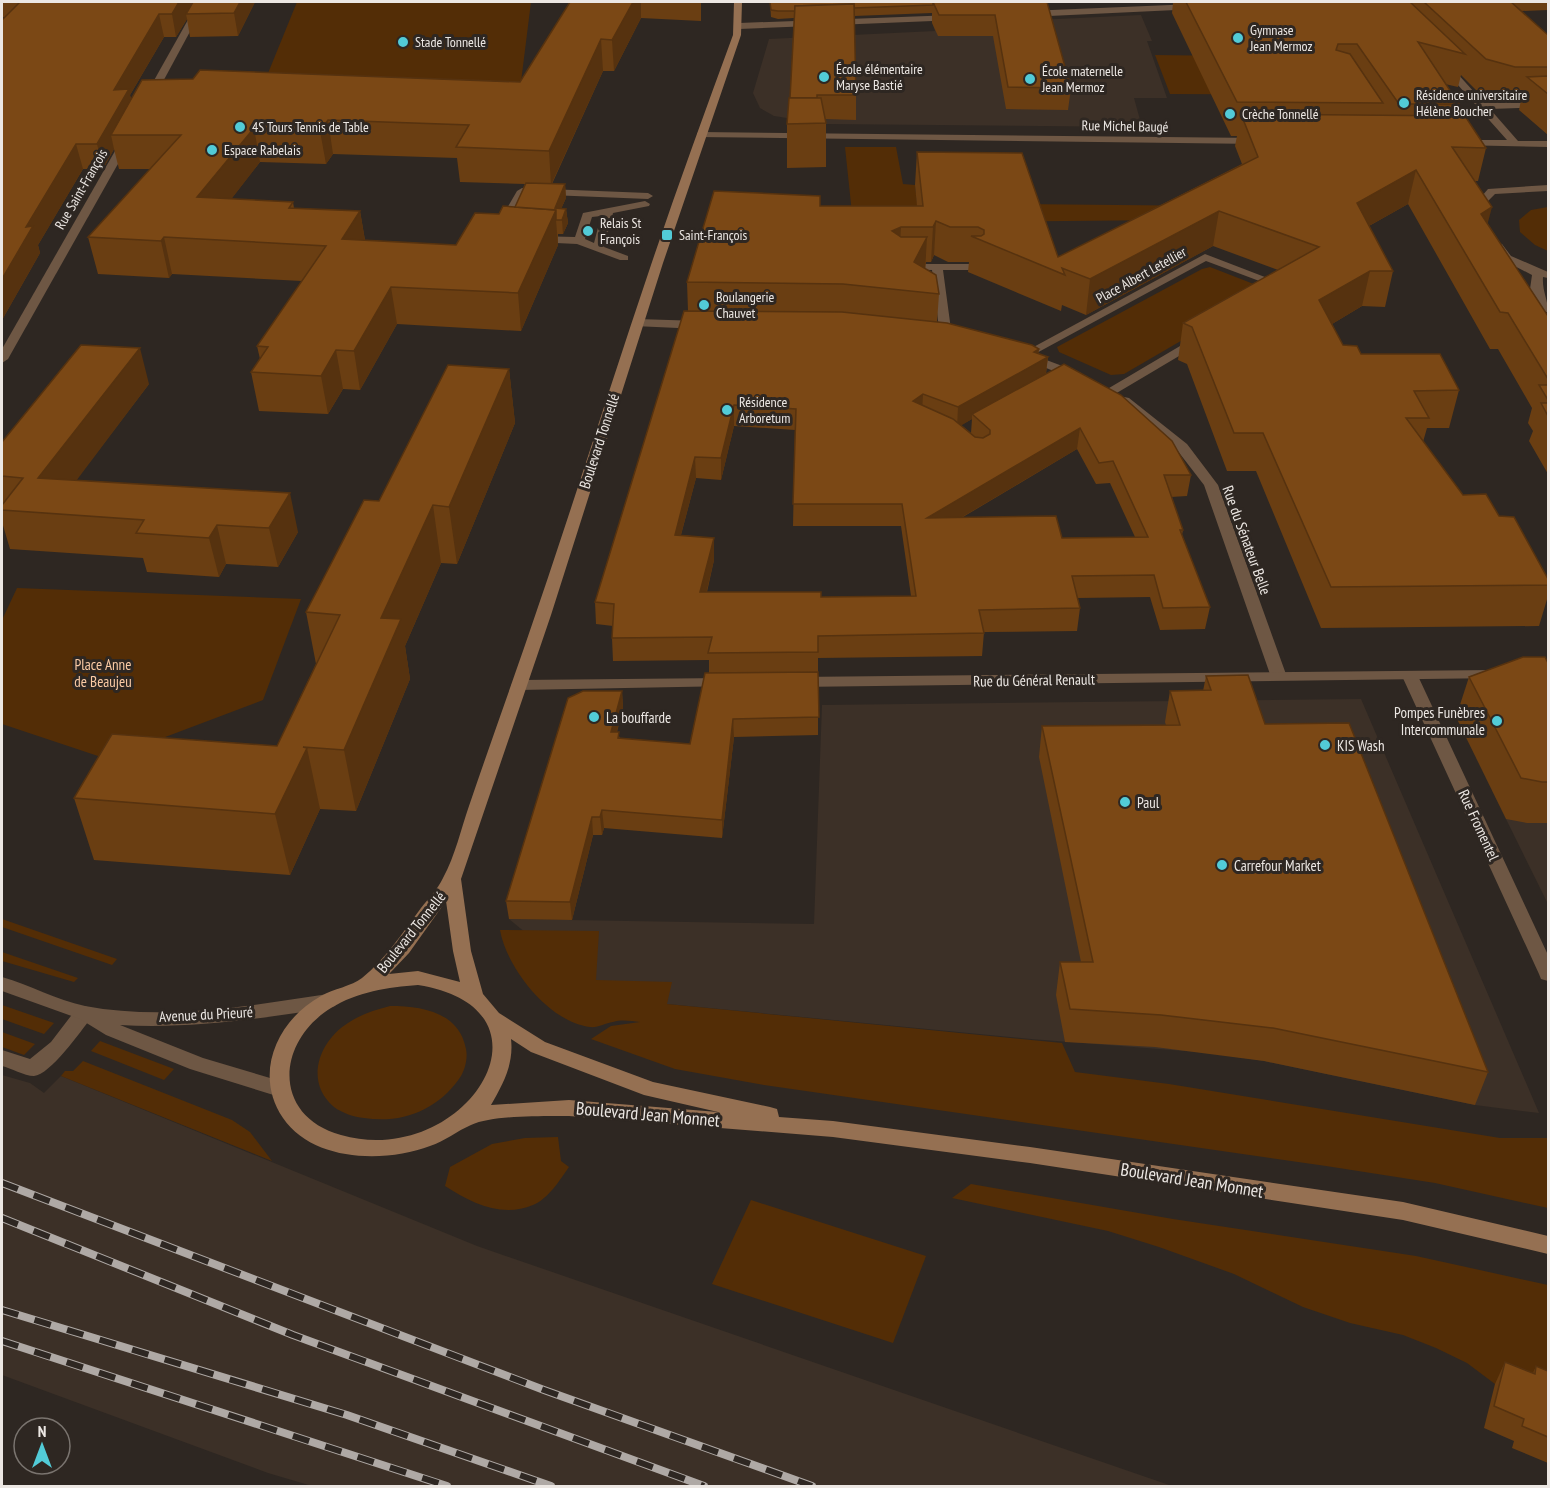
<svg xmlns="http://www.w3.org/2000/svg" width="1550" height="1488" viewBox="0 0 1550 1488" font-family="'PT Sans Narrow',sans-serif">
<rect width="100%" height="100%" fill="#2e2722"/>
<g fill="#3c3027">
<polygon points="1141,15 1152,41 1147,41 1167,98 1134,98 1142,127 827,124 774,116 760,108 753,93 769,39 935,31 933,25"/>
<polygon points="1548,697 1548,904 1506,819"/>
<polygon points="1361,699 1539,1113 1475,1105 1264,1061 1210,1053 1031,1039 667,1004 600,994 509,919 814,924 822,705"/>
<polygon points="2,1075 30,1083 44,1093 61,1076 477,1246 1172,1486 312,1486 268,1473 2,1375"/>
</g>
<g fill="#532d06">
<polygon points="297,2 531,2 521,82 262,88"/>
<polygon points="1155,55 1314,57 1335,95 1170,94"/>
<polygon points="845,147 896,147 903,184 915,185 917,203 1337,207 1368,218 853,223"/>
<polygon points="1548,207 1548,251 1535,245 1520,232 1519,220 1531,210"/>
<polygon points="1210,267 1264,288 1265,292 1124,374 1111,375 1059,352 1057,347 1202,269"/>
<polygon points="17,588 301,599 263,700 107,759 2,724 2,620"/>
<polygon points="2,919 117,959 112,965 2,927"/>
<path d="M500,930L599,931L596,980L672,982L667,1004L1062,1043L1075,1072L1169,1084L1500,1138H1548V1208L1435,1183L1326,1166L764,1085L675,1069L591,1039L611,1026L640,1022C631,1021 622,1019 613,1022C605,1023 598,1028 590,1027C549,1022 507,969 500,930Z"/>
<polygon points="2,952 78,978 74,982 2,961"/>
<polygon points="2,1005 54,1023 44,1034 2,1019"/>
<path d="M390,1006C422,1006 459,1012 466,1049C468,1058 465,1071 459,1079C437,1110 402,1124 364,1118C354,1117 342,1113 334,1107C304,1082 319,1041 348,1023C361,1014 375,1010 390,1006Z"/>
<polygon points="2,1032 35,1044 24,1055 2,1047"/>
<polygon points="100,1041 174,1069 164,1080 91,1051"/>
<polygon points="83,1061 232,1120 250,1132 272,1161 61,1076 65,1071 73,1071"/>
<path d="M558,1137L561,1161L569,1167C560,1180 548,1199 533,1205C502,1218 471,1203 445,1186L450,1167L492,1144L525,1138Z"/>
<polygon points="971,1184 1173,1219 1416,1256 1548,1285 1548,1398 1495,1384 1467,1363 1436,1348 1403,1335 1350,1323 1303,1307 1234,1274 1159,1247 1108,1231 952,1198"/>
<polygon points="751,1200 926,1256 893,1343 712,1284"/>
</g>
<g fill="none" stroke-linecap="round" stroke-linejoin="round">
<g fill="#6e5744" fill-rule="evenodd">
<polygon points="522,188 648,193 653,196 648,199 525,194 506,229 498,229 496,227 517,191"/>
<path d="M645,201L650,204L649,206L613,213L604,247L628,256V260H620L577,244L535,242L529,239L535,236L575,237L583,213ZM601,216L594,243L585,239L592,217Z"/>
<path d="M84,1006L91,1008L94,1013L91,1018C81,1031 50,1075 34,1076C24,1076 11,1068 2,1066V1050L30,1059L51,1042L77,1008Z"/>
</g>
<g fill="#6e5744" fill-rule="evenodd">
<polygon points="1548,185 1548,191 1495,194 1485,204 1486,217 1482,218 1477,215 1475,204 1488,189"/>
<path d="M1498,243L1502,244L1511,256L1548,272V278L1543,277C1542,291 1548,299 1548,312H1544L1530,289L1532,275L1503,260L1492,246Z"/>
</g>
<g fill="#6e5744" fill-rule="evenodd">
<polygon points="1194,4 1198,7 1197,9 1028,17 1024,14 1028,11"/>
<polygon points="954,15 957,16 957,20 739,29 735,26 739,23"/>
<polygon points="1441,62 1447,62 1484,103 1548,101 1548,107 1490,109 1518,141 1548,141 1548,147 1457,145 1457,141 1461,140 1507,140 1441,66"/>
<polygon points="701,132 1259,138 1264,141 1259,144 697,137 697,133"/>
<polygon points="1205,254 1288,286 1282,289 1278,288 1206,261 1033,355 1081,373 1083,376 1081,379 1073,379 1017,356"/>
<polygon points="902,264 974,264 980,267 974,270 943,270 952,337 950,340 946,341 940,337 932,270 898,269 896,267"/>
<polygon points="638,319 700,321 706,325 700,329 634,326 632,323"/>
<polygon points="1197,336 1201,337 1201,343 1115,394 1110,395 1104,391"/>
<polygon points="1124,397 1129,398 1187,444 1218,485 1287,677 1285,680 1273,680 1271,677 1204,485 1177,450 1119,404 1118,401"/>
<polygon points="1410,671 1418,676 1548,955 1548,981 1541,979 1539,974 1402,676"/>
</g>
<g fill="#6e5744" fill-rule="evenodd">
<polygon points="198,2 206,2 153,100 145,102 143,100"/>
<polygon points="123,137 132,139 8,359 2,363 2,349"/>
<polygon points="1494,670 1502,675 1500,678 796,687 788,682 796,677"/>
<polygon points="726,678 732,680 734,683 732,686 519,690 511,685 519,680"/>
<path d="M2,977C30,985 56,1000 85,1006C165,1021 249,1006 328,994L335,996L338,1001L335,1006L328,1008C259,1019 190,1029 120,1025L203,1058L287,1083L290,1089L287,1095L280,1097L190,1069L106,1035L80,1019L2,991Z"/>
</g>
<path fill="#957052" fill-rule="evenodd" d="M734,2H742L741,35L663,263L551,615L461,879L471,951L483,994L499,1013L545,1042L653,1082L770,1107L777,1109L779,1117L833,1121L1030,1147L1403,1202L1548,1236V1254L1403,1220L1030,1163L833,1137L569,1116C544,1116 493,1115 471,1125C457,1131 445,1141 430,1146C385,1163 313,1162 283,1118C253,1074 277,1020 321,996C333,989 352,986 362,978C385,960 403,932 421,908C428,899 438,889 443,878C455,856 461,829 469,806C487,753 506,700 524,648C568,521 608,392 651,265C677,188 705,111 733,35ZM446,901L453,951L460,982L418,971L389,974L409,953ZM418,985C568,1009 465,1170 341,1135C272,1116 276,1042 331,1008C357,992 388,987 418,985ZM511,1039L531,1052L644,1095L718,1112L569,1100L491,1105C503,1084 514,1064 511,1039Z"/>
<defs>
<g id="rail">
<polyline points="2,1183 544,1390 812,1486"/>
<polyline points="2,1218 293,1335 704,1486"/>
<polyline points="2,1310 347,1415 551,1486"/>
<polyline points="2,1341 447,1486"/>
</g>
</defs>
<use href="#rail" stroke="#afa9a5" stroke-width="8"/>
<use href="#rail" stroke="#2e2722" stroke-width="6" stroke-dasharray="17" stroke-linecap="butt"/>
</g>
<g fill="#6a3e12" fill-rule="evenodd">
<path d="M2,2H255L238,36L190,37L187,19L176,37H164L130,95L131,99L520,82L570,2H701V21L641,18L614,71H603L552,184H565L566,198L561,209H566L568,223L563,234H558V245L521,331L397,324L360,390L343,389L328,414L259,411L251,372L260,359L257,346L302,281L172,274L169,278L98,274L88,237L150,169H119L114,149L103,169H83L38,245L40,253L2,320L5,17H2ZM333,154L457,158L460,182L525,184L515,207L456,245L365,240L360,211L294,208L293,202L231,199L260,162L326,164Z"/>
<polygon points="770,2 1047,2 1071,88 1068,110 1006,109 993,36 938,36 932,23 932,13 854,16 856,95 856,120 826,119 826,167 787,168 787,124 790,98 794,18 778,19 771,17"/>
<path d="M1166,2H1548V10L1521,11L1548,35V135L1519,110L1521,100H1506L1478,92L1461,75L1458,87L1445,84L1459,104L1456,116L1486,148L1478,181H1475L1488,224L1548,316V474L1529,441L1533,431L1528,423L1532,408L1498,349H1490L1408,204L1369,226L1393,271L1385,307L1362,306L1332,324L1343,345L1361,354L1459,390L1449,428H1427L1423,442L1463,495L1499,516L1548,579V596L1539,626L1321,628L1256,471H1227L1187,364L1178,360L1183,323L1278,270L1213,246L1086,315L1062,305L1061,311L968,272L969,262H948L934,255L931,262H926L925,269L939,294L937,322L1039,349L1038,354L1048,357L1046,374L1191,475L1187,496L1171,497L1183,530L1182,535L1210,607L1205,629L1160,630L1150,597L1077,598L1080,608L1077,631L984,632L982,656L818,658V735L734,737L722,838L604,828L602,835H593L572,920L509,919L506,901L622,691L623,708L617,732L620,738L690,744L709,673V660L613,661L612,638L613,626L596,624L595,602L688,311L687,282L820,206H917L915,185L917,152L1058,257L1242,164L1235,146L1237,136H1231L1172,13L1173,3H1167ZM972,419L971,433L961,425ZM734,426L795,430L793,526H901L911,596L821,597L707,592L714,560V538L681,535L696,478L721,480ZM1077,449L1096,484L1110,483L1135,537L1062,538L963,517Z"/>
<polygon points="509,369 515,423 457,564 441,563 405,646 410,679 356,811 320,809 290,875 94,860 74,798 277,746 316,664 306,612 379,501"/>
<polygon points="149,384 76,480 298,532 278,567 226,564 219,577 147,572 143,558 10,549 2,522 2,442"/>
<polygon points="1548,663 1548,823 1527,823 1506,819 1456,717 1469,677"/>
<polygon points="1206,676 1265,724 1488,1072 1475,1105 1264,1061 1155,1047 1065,1042 1056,995 1060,962 1081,962 1039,757 1042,726 1166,725 1165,722 1170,691 1203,691"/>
<polygon points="1505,1362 1533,1373 1536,1366 1548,1371 1548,1463 1512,1448 1514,1441 1484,1428 1495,1384"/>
</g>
<g fill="#56320f">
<polygon points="179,2 197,2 186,14 187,19 176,37 172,14"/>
<polygon points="240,2 255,2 238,36 234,13"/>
<polygon points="633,2 641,2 641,18 614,71 612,40"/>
<polygon points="159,14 164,37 130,95 134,113 111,135 114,149 103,169 97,144 114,90"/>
<polygon points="601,39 603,71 551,185 549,151"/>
<polygon points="328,120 333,154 326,164 320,131"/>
<polygon points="254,128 260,162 205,233 197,197"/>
<polygon points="76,144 83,169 38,245 40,253 2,320 2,279 26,227"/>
<polygon points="1416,170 1408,204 1349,237 1357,203"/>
<polygon points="565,184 566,198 556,220 558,245 521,331 518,293 555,208"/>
<polygon points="1492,207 1483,241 1481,214"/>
<polygon points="566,209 568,223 563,234 562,220"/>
<polygon points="360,211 366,247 342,239"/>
<polygon points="1219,211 1213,246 1086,315 1090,279"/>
<polygon points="936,221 934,255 931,262 933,227"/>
<polygon points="901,227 899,262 892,231"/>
<polygon points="164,237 172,274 169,278 161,241"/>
<polygon points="927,237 925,272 914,262"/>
<polygon points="1370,271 1362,306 1312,336 1319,300"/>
<polygon points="391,287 397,324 360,390 354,351"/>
<polygon points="140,348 149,384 52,513 38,478"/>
<polygon points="1039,349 1037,363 1048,357 1045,378 972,414 972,419 957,428 958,407"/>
<polygon points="336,350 343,389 328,414 321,376"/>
<polygon points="509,369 515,423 457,564 449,507"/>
<polygon points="923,394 922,415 913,401"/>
<polygon points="734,405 734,426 721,480 721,458"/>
<polygon points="1080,428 1077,449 925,539 927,518"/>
<polygon points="695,457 696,478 675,557 675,535"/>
<polygon points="290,493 298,532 278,567 269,528"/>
<polygon points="433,505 441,563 405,646 410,679 356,811 344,750 381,618"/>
<polygon points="217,525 226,564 219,577 209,538"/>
<polygon points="714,538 714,560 701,615 700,592"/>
<polygon points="622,691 623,708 612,749 611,732"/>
<polygon points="733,719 734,737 722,838 722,820"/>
<polygon points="307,748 320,809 290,875 275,814"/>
<polygon points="602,810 604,828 602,835 600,817"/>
<polygon points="592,817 593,835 572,920 570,902"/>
</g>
<g fill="#7b4815" stroke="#56320f" stroke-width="1.5" fill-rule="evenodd">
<polygon points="20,2 179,2 172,14 159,14 114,90 129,89 97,144 76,144 26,227 33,226 2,279 2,20"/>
<polygon points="193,2 240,2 234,13 186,14"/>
<polygon points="570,2 633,2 612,40 601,39 549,151 456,147 469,125 328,120 320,131 254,128 197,197 293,202 289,208 360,211 342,239 456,245 475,213 499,214 503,206 556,210 518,293 391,287 354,351 336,350 321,376 251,372 268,347 257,346 326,246 164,237 161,241 88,237 181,135 111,135 142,80 193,79 200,70 520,82"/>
<polygon points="770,2 954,2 933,2 933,5 854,8 854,4 795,6 795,11 778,11 771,10"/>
<polygon points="933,2 1047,2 1071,88 1008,87 995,15 939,15"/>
<polygon points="1186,2 1410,2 1465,54 1418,42 1459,104 1399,104 1357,44 1338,44 1336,50 1350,54 1383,103 1237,102"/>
<polygon points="1424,2 1511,2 1548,35 1548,67 1515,67 1486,59"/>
<polygon points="854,4 856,95 817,95 817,98 790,98 795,6"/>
<polygon points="1548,76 1548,94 1527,77"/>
<polygon points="789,98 821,98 826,123 787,124"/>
<polygon points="1241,114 1465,116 1486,148 1452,147 1492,207 1481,214 1548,316 1548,379 1508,313 1500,312 1416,170 1357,203 1393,271 1370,271 1319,300 1343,345 1357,346 1361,354 1440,354 1459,390 1414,391 1429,418 1406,418 1463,495 1486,494 1499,516 1514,517 1548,579 1548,585 1331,587 1263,433 1234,433 1192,327 1183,323 1319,247 1219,211 1090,279 1062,268 1065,275 971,236 981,236 984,234 984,230 978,227 950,227 936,221 933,227 901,227 892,231 901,237 927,237 914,262 936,275 939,294 843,284 687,282 714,191 820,196 820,206 923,206 917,152 1022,153 1058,257 1258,157"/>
<polygon points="526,183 565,184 555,208 566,209 562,220 556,220 556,210 515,207"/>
<path d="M684,311L842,312L947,323L1032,345L1039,349L1034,352L1048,357L958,407L923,394L913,401L953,419L975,437L983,438L990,434V430L972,414L1064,364L1121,395L1172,441L1191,475H1164L1183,530H1180L1210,607L1163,608L1154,575L1072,576L1080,608L979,610L984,633L818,636V652L708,653L712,637L612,638L614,604L595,602ZM734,405L796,409L793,504H902L916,596L821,597V592H700L714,538L675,535L695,457L721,458ZM1080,428L1099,463L1113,461L1148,537L1062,538L1056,516L927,518Z"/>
<polygon points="81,345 140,348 38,478 290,493 269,528 217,525 209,538 136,533 144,520 2,510 2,505 23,478 2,476 2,442"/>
<polygon points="448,365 509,369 449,507 433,505 381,618 401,619 344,750 303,747 307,748 275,814 74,798 112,734 277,746 340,615 306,612 364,500 379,501"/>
<polygon points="1539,385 1548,385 1548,400"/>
<polygon points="1541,403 1548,403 1548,416"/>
<polygon points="1523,657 1545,657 1548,663 1548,782 1542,782 1521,778 1469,677"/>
<polygon points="818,672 819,717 733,719 722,820 602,810 600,817 592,817 570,902 506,901 568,698 583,691 622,691 611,732 619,732 618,738 690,744 705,673"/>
<polygon points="1248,675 1265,724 1349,723 1488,1072 1273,1028 1161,1015 1070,1009 1060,962 1093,962 1042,726 1180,725 1170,691 1211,690 1206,676"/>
<polygon points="1505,1362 1535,1374 1536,1366 1548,1371 1548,1437 1522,1426 1524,1419 1494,1406"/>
</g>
<g fill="#52cbd7" stroke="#2e2722" stroke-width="2">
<circle cx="1238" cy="38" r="6"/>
<circle cx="403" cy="42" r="6"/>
<circle cx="824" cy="77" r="6"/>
<circle cx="1030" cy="79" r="6"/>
<circle cx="1404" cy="103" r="6"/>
<circle cx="1230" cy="114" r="6"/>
<circle cx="240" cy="127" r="6"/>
<circle cx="212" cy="150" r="6"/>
<circle cx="588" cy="231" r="6"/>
<rect x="661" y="229" width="12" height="12" rx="3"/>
<circle cx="704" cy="305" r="6"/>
<circle cx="727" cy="410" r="6"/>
<circle cx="594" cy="717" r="6"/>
<circle cx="1497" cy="721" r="6"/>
<circle cx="1325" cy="745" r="6"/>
<circle cx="1125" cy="802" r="6"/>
<circle cx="1222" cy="865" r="6"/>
</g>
<g text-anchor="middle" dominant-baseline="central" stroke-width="6" stroke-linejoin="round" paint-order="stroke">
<g font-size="14" fill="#ece7e3" stroke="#2e2722" text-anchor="start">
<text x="1250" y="30">Gymnase<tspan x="1250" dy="16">Jean Mermoz</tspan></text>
<text x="415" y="42">Stade Tonnellé</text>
<text x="836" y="69">École élémentaire<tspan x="836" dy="16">Maryse Bastié</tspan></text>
<text x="1042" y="71">École maternelle<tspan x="1042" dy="16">Jean Mermoz</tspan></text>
<text x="1416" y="95">Résidence universitaire<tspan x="1416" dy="16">Hélène Boucher</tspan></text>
<text x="1242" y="114">Crèche Tonnellé</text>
<text x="252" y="127">4S Tours Tennis de Table</text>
<text x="224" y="150">Espace Rabelais</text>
<text x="600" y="223">Relais St<tspan x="600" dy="16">François</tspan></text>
<text x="679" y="235">Saint-François</text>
<text x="716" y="297">Boulangerie<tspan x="716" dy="16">Chauvet</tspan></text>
<text x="739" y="402">Résidence<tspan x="739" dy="16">Arboretum</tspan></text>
</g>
<g font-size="14" fill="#ece7e3" stroke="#2e2722">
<text transform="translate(1125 126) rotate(1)">Rue Michel Baugé</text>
<text transform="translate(81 189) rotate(-60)">Rue Saint-François</text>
<text transform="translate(1141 275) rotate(-29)">Place Albert Letellier</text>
</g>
<g font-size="15" fill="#ece7e3" stroke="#2e2722">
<text transform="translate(599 441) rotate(-72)">Boulevard Tonnellé</text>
<text transform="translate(1247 540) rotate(70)">Rue du Sénateur Belle</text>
<text transform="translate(1034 680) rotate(-1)">Rue du Général Renault</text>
<text transform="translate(1479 825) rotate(65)">Rue Fromentel</text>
<text transform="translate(411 932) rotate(-51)">Boulevard Tonnellé</text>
<text transform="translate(206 1014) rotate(-3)">Avenue du Prieuré</text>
</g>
<g font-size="15" fill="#facaa4" stroke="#2e2722">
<text x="103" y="664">Place Anne<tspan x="103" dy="17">de Beaujeu</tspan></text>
</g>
<g font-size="15" fill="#ece7e3" stroke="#2e2722" text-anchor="start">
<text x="1485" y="712" text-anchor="end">Pompes Funèbres<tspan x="1485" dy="17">Intercommunale</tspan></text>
<text x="606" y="717">La bouffarde</text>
<text x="1337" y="745">KIS Wash</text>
<text x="1137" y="802">Paul</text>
<text x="1234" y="865">Carrefour Market</text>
</g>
<g font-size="18" fill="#ece7e3" stroke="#2e2722">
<text transform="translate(648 1114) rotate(5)">Boulevard Jean Monnet</text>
<text transform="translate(1192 1180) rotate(9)">Boulevard Jean Monnet</text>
</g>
</g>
<rect width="1550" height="1488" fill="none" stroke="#ece7e3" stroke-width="6"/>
<g transform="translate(42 1446)"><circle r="28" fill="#2e2722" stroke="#7a746f" stroke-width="1.5"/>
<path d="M0-4.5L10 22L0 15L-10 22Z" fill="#52cbd7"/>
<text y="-9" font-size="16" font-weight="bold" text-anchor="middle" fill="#ece7e3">N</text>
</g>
</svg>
